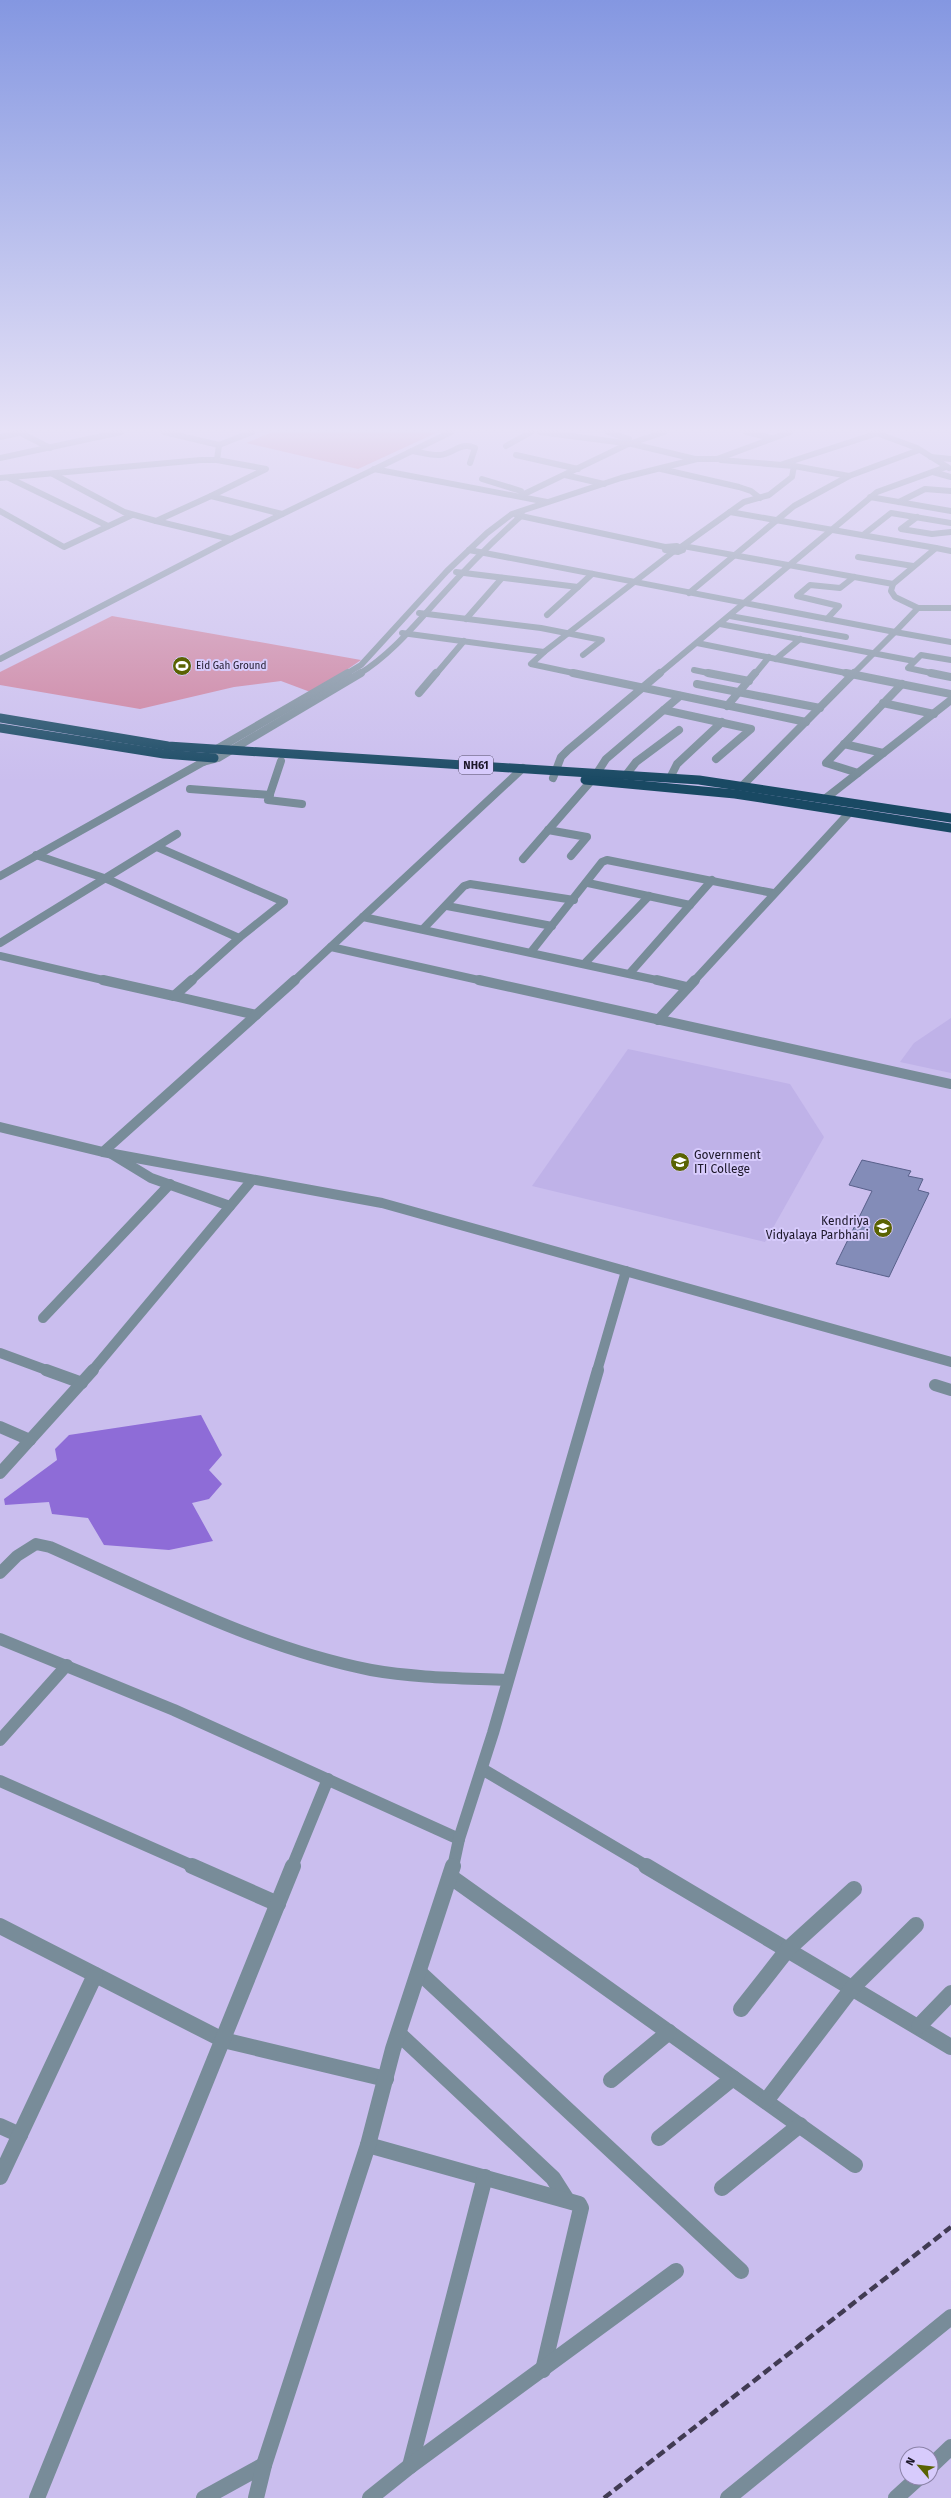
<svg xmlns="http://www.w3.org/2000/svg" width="951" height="2498" viewBox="0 0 951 2498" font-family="'Fira Sans',sans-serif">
<rect width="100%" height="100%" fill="#cabeee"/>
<g fill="#bfb2e8">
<polygon points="951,1018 951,1073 900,1062 914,1043"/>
<polygon points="628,1049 790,1084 824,1137 765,1242 532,1186"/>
</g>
<g fill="#cb7d9b">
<polygon points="273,432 438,432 358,469 246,443"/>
<polygon points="112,616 361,660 313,693 281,681 234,687 140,709 0,685 0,672"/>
</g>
<polygon fill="#8e6cd7" points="201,1415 222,1455 209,1470 222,1484 209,1499 192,1503 213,1541 169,1550 104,1545 88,1518 52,1514 49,1502 5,1505 4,1499 57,1460 55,1449 69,1435"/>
<polygon fill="#838cb8" stroke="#58608a" points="862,1160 911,1171 908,1176 923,1179 918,1190 929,1193 889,1277 836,1264 872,1191 849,1185"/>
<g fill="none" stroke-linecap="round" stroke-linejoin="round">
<g stroke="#788c99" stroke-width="6">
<polyline points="19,432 50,448"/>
<polyline points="164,432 219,445 217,460"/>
<polyline points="540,432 632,444 695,459"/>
<polyline points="608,432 629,439"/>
<polyline points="746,432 772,438"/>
<polyline points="874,432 917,448 949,468"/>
<polyline points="0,437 23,432"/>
<polyline points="219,445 252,432"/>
<polyline points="506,446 531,432"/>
<path d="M412,451C421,452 431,456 440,455C453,454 461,441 475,448L470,463"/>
<polyline points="516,455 578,469"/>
<polyline points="931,457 951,459"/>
<polyline points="0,458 121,432"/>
<polyline points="721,460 794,466 849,476"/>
<polyline points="783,464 878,433"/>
<polyline points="374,469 547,502"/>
<polyline points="661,469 739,487 751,491 760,498"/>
<polyline points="933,472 951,477"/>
<polyline points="53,474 124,512 156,521 211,496"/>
<polyline points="565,475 604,484"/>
<polyline points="0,478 201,460 217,460 266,469 211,496 282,514"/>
<polyline points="9,478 108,526"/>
<polyline points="482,479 521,491"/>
<polyline points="520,496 626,445 664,432"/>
<polyline points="870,497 951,511"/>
<polyline points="899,502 925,489 951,491"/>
<polyline points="0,511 64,547 132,515"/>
<polyline points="730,512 744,502 769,495 792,477 794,466"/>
<polyline points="516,515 665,547"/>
<polyline points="917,517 901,529 932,534 951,532"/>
<polyline points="156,521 231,539"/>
<polyline points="863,535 891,513 951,523"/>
<polygon points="677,546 683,550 678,552 665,550 665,547"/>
<polyline points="683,546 893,584"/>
<polyline points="681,547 730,512 936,548 893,584 891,591 895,597 918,608 895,632"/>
<polyline points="936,548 951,551"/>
<polyline points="469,550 895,632 853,674"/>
<polyline points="858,557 913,566"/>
<polyline points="456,572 578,587 592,574"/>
<polyline points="689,593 794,506 849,476 919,450"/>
<polyline points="918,608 951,608"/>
<polyline points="419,613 541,628 602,640 583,655"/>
<polyline points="547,615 578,587"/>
<polyline points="730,616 846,637"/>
<polyline points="466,619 502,578"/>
<polyline points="827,619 839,606 797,596 810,585 840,588 854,577"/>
<polyline points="720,624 914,661"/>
<polyline points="895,632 951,642"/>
<polyline points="402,633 544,652 673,552"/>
<polyline points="697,643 851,674"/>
<polyline points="544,652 531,664 578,674"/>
<polyline points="0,659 231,539 451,432"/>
<polyline points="776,659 800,639"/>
<polyline points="694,670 713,674"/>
<polyline points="346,674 361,665 447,571 487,533 512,514 621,478 697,459 717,459 790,432"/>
<path d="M359,674C392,654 418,621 443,594C468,566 493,541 521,516L522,511"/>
<polyline points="436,674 464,641"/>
<polyline points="659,674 877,492 946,467"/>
<polyline points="755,674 769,657"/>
<polyline points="936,674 908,668 921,655 951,660"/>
</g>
<g stroke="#788c99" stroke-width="8">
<polyline points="573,673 806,722"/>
<polyline points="708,673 749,681"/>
<polyline points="846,673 951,694"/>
<polyline points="931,673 951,677"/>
<polyline points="697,684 820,708"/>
<polyline points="419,693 436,673"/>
<polyline points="883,703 934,714"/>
<polyline points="727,706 755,673"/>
<polyline points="664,710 751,729 716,759"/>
<polyline points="844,744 883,753"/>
<polyline points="281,761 268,800 302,804"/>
<polyline points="203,762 204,757 215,750 348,673"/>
<polyline points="597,773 606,759 680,696"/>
<polyline points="858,773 826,763 902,684"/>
<polyline points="626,775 636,762 679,730"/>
<polyline points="553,778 561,757 568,750 660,673"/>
<polyline points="670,778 677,764 722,722"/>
<polyline points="743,785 854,673"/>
<polyline points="190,789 270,795"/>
<polyline points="826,798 951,700"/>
<polyline points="548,830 587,837 571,856"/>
<polyline points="157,847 284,902 239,938"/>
<polyline points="36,855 107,879 239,938 191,981"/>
<polyline points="523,859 591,781"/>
<polyline points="0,876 203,762 218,758 361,673"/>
<polyline points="588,883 690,905"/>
<polyline points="447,906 552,926"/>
<polyline points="363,917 661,981"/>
<polyline points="423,929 464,886 470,884 574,900"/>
<polyline points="0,943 177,834"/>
<polyline points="331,947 483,981"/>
<polyline points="531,952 602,862 607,860 773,893"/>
<polyline points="0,956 107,981"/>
<polyline points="585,963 649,896"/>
<polyline points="630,973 712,880"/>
<polyline points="294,981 523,768"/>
<polyline points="694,981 850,812"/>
</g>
<g stroke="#788c99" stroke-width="10">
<polyline points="103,980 174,996"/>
<polyline points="192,980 174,996 256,1015"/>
<polyline points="479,980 951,1084"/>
<polyline points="657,980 687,987"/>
<polyline points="658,1020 695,980"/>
<polyline points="0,1127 103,1152 295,980"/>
<polyline points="103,1152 382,1203 951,1362"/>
<polyline points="110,1153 151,1178 230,1206"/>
<polyline points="43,1318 170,1184"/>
<polyline points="0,1353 49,1371"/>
<polyline points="92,1371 252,1180"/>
<polyline points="597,1371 626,1271"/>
</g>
<g stroke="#788c99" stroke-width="12">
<polyline points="46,1370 82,1383"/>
<polyline points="935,1385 951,1390"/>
<polyline points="0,1427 30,1440"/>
<polyline points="0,1473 93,1370"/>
<path d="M0,1573L17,1556L36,1544L50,1547C154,1593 259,1648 371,1670C416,1678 462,1678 507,1680"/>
<polyline points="0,1639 174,1710 459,1839"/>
<polyline points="0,1740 67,1665"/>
<polyline points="482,1769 648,1867"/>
<polyline points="0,1781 195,1867"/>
<polyline points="292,1867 328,1779"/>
<polyline points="453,1867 459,1839 493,1733 598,1370"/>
</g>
<g stroke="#788c99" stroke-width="16">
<polyline points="192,1866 278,1904"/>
<polyline points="646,1866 951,2047"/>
<polyline points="451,1877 855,2165"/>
<polyline points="0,1926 223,2040 386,2079"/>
<polyline points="420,1973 741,2271"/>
<polyline points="741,2009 788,1949 854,1889"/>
<polyline points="919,2026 951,1993"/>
<polyline points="399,2034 553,2178 567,2200"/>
<polyline points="611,2080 669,2032"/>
<polyline points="766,2101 853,1987 916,1925"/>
<polyline points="0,2126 20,2135"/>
<polyline points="659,2138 733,2078"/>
<polyline points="368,2145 579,2204 581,2208 543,2370"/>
<polyline points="0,2177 95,1975"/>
<polyline points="722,2188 800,2125"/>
<polyline points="410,2466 485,2177"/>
<polyline points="931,2466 951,2447"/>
<polyline points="37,2498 293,1866"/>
<polyline points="204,2498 264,2465"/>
<polyline points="256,2498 264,2465 368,2145 393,2049 453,1866"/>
<polyline points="370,2498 410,2466 676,2271"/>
<polyline points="728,2498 951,2317"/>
<polyline points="896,2498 918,2478"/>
</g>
<g stroke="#194963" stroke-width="9">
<polyline points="0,718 168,746 699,780 951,818"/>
<polyline points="0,728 164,754 214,758"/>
<polyline points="585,780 735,794 951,828"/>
</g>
<polyline stroke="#413b53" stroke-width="4.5" stroke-dasharray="9 4.5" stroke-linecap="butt" points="604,2498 951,2227"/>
</g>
<linearGradient id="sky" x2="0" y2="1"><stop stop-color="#8497e1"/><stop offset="0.55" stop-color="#e7e2f7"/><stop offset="1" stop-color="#e7e2f7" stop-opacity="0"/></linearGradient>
<rect width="951" height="782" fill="url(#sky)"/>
<defs>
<symbol id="stadium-disc" viewBox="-11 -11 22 22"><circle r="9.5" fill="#5a6302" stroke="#d7cbfc"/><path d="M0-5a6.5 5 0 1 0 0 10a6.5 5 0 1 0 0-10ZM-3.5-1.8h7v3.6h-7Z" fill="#fff"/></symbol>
<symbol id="university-disc" viewBox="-11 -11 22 22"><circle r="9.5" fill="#5a6302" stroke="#d7cbfc"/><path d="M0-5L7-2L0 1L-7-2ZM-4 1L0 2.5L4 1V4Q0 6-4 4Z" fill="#fff"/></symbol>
<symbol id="school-disc" viewBox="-11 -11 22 22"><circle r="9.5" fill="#5a6302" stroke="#d7cbfc"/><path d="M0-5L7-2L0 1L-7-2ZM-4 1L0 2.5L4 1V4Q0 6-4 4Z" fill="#fff"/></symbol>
</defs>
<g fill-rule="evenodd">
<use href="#stadium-disc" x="171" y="655" width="22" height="22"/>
<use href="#university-disc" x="669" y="1151" width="22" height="22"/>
<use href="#school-disc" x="872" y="1217" width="22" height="22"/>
</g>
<g text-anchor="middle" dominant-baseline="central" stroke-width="4" stroke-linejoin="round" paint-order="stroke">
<g font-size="10" fill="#1c1729" stroke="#d7cbfc" text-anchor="start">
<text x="196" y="666">Eid Gah Ground</text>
</g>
<rect fill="#d7cbfc" stroke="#544d68" stroke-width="1" x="459" y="756" width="34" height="18" rx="3"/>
<g font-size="11" font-weight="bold" fill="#1c1729">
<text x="476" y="765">NH61</text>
</g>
<g font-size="12" fill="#1c1729" stroke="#d7cbfc" text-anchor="start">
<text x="694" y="1155">Government<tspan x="694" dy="14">ITI College</tspan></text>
<text x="869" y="1221" text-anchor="end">Kendriya<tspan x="869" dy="14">Vidyalaya Parbhani</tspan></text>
</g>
</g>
<g transform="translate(919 2466) rotate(298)"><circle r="19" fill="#d7cbfc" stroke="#8c83a8"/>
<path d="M0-3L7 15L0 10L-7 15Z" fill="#5a6302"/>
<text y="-6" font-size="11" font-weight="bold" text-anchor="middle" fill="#1c1729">N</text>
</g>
</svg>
